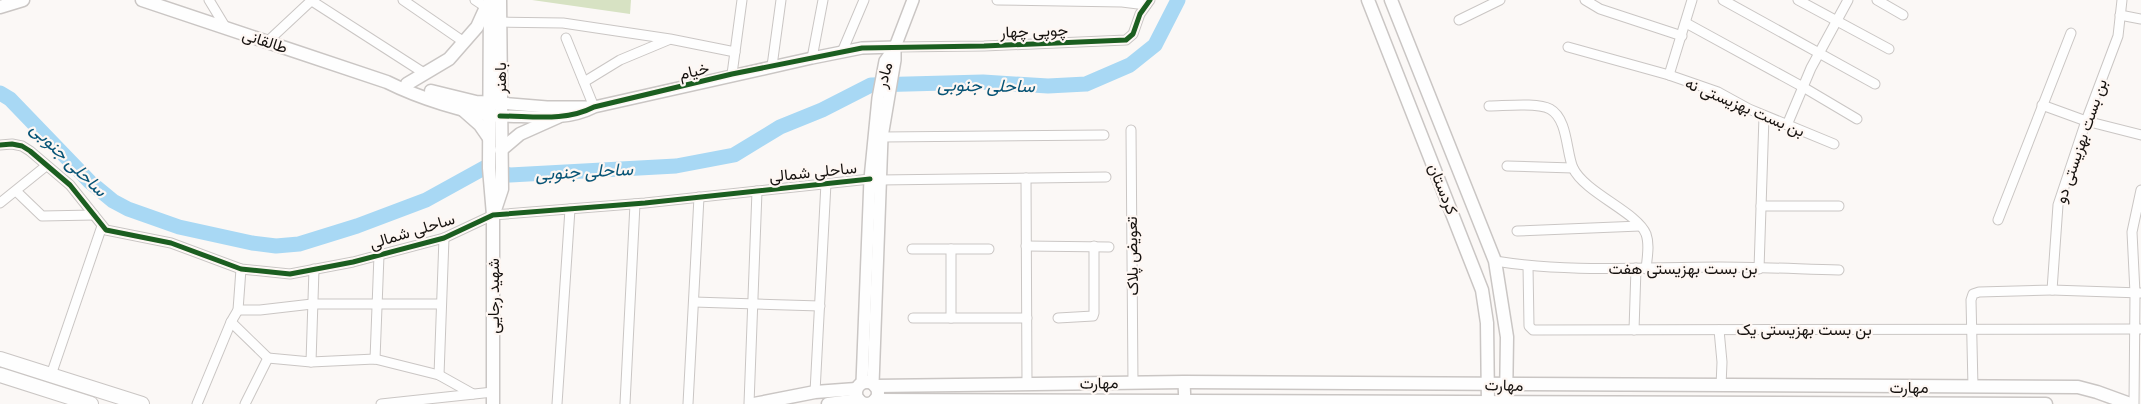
<svg xmlns="http://www.w3.org/2000/svg" width="2141" height="404" viewBox="0 0 2141 404" font-family="'Space Grotesk',Vazirmatn,sans-serif">
<rect width="100%" height="100%" fill="#fbf8f6"/>
<polygon fill="#d7e2c3" points="532,0 631,0 630,14"/>
<g fill="none" stroke-linecap="round" stroke-linejoin="round">
<polyline stroke="#a8d8f4" stroke-width="15" points="0,93 10,99 90,182 113,201 128,209 179,227 252,243 276,246 299,244 357,226 426,200 484,168 510,175 676,166 734,155 780,127 822,110 871,85 983,82 1048,86 1086,84 1130,65 1155,45 1178,0"/>
<defs>
<g id="minor">
<polyline points="209,0 226,28"/>
<polyline points="403,0 464,42"/>
<polyline points="475,0 487,8"/>
<polyline points="997,0 1122,2 1146,5"/>
<polyline points="1585,0 1600,9 1682,36"/>
<polyline points="1723,0 1875,84"/>
<polyline points="1798,0 1889,49"/>
<polyline points="1877,0 1903,15"/>
<polyline points="312,1 424,73"/>
<polyline points="2120,15 2141,19"/>
<polyline points="1459,20 1500,0"/>
<polyline points="500,22 563,23 670,39 735,52"/>
<polyline points="1686,23 1803,87 1857,119"/>
<polyline points="566,38 594,107"/>
<polyline points="267,42 312,0"/>
<polyline points="895,47 984,46 1126,40 1133,34 1140,14 1150,0"/>
<polyline points="1568,47 1669,75 1718,92 1749,109 1834,144"/>
<polyline points="842,52 864,0"/>
<polyline points="812,58 823,0"/>
<polyline points="772,66 781,0"/>
<polyline points="732,74 742,0"/>
<polyline points="1669,75 1692,0"/>
<polyline points="584,82 620,60 668,40"/>
<polyline points="2042,105 2086,121 2141,135"/>
<path d="M1489,106C1504,106 1538,102 1550,109C1568,119 1566,152 1573,168C1585,193 1637,212 1646,234C1650,245 1647,258 1646,269"/>
<polyline points="1787,125 1811,68 1848,0"/>
<polyline points="1131,130 1133,383"/>
<polyline points="882,137 1104,135"/>
<polyline points="0,145 12,144 22,146 30,151 70,185 106,230 171,243 241,269 290,274 353,262 444,238 493,215 645,203 870,179"/>
<polyline points="1507,166 1573,168"/>
<polyline points="1026,178 1027,383"/>
<polyline points="879,180 1106,177"/>
<polyline points="16,191 42,216 94,215"/>
<polyline points="0,203 46,166"/>
<polyline points="1761,206 1839,206"/>
<polyline points="1998,220 2071,33"/>
<polyline points="1517,231 1640,226"/>
<polyline points="1026,246 1109,247"/>
<polyline points="912,249 989,249"/>
<polyline points="951,249 951,318"/>
<path d="M1495,261C1569,273 1645,267 1720,267C1760,267 1799,269 1839,270"/>
<polyline points="1528,266 1529,326 1533,330 2141,329"/>
<polyline points="1759,269 1764,116"/>
<polyline points="2052,290 2141,293"/>
<polyline points="694,302 820,306"/>
<polyline points="238,310 260,310 312,304 441,304"/>
<polyline points="913,318 1027,318"/>
<polyline points="1058,318 1093,316 1094,313 1094,246"/>
<polyline points="231,322 268,358"/>
<polyline points="1634,330 1636,268"/>
<polyline points="1719,330 1722,362 1721,386"/>
<polyline points="268,358 311,362 375,359 439,375 473,394"/>
<polyline points="375,359 379,255"/>
<polyline points="311,362 314,269"/>
<polyline points="51,375 102,226"/>
<polyline points="439,375 444,238"/>
<polyline points="1973,387 1971,300 1973,294 1979,292 2052,290 2058,205 2086,121 2118,36 2122,0"/>
<polyline points="815,392 826,183"/>
<polyline points="197,404 231,322 238,310 241,269"/>
<polyline points="245,404 268,358"/>
<polyline points="381,404 493,392"/>
<polyline points="557,404 570,209"/>
<polyline points="625,404 635,204"/>
<polyline points="688,404 699,197"/>
<polyline points="749,404 757,191"/>
<polyline points="2134,404 2135,293 2132,232 2141,190"/>
</g>
<g id="tertiary">
<polyline points="500,103 547,107 592,107"/>
<path d="M500,116C532,116 565,122 594,107L812,58L862,48L895,47"/>
<polyline points="1184,382 1185,404"/>
<polyline points="862,383 870,179 878,98 885,61 895,47 913,0"/>
<polyline points="873,384 882,137 895,60 895,47"/>
</g>
<g id="secondary">
<path d="M142,0L387,82C417,97 467,114 500,116"/>
<polyline points="490,0 489,168 493,215 493,404"/>
<polyline points="1368,0 1482,290 1487,323 1488,404"/>
<polyline points="1391,0 1495,261 1507,337 1506,404"/>
<polyline points="0,7 23,0"/>
<polyline points="407,84 449,59 477,27 487,5"/>
<polyline points="431,91 476,102 497,103"/>
<polyline points="463,110 480,125 489,138"/>
<polyline points="501,150 520,134 558,117"/>
<polyline points="494,213 502,189 500,0"/>
<circle cx="867" cy="393" r="11"/>
<polyline points="875,386 1184,382 2078,387 2097,392 2130,404"/>
<polyline points="875,400 2046,404"/>
<polyline points="754,404 815,392 856,389"/>
<polyline points="828,404 859,400"/>
</g>
<g id="primary">
<polyline points="0,359 142,404"/>
<polyline points="0,375 91,404"/>
</g>
</defs>
<use href="#minor" stroke="#cac6c4" stroke-width="11"/>
<use href="#tertiary" stroke="#cac6c4" stroke-width="14"/>
<use href="#secondary" stroke="#cac6c4" stroke-width="15"/>
<use href="#primary" stroke="#cac6c4" stroke-width="16"/>
<use href="#minor" stroke="#fefefe" stroke-width="9"/>
<use href="#tertiary" stroke="#fefefe" stroke-width="11"/>
<use href="#secondary" stroke="#fefefe" stroke-width="12"/>
<use href="#primary" stroke="#fefefe" stroke-width="14"/>
<defs>
<g id="cycleway">
<path d="M500,116C532,116 565,122 594,107L732,74L862,48L984,46L1126,40L1133,34L1140,14L1150,0"/>
<polyline points="0,145 12,144 22,146 30,151 70,185 106,230 171,243 241,269 290,274 353,262 444,238 493,215 645,203 870,179"/>
</g>
</defs>
<use href="#cycleway" stroke="#fef7f3" stroke-width="8"/>
<use href="#cycleway" stroke="#1b5e20" stroke-width="5"/>
</g>
<g text-anchor="middle" dominant-baseline="central" stroke-width="4.5" stroke-linejoin="round" paint-order="stroke">
<g font-size="16" fill="#16120f" stroke="#fef7f3">
<text transform="translate(1034 31) rotate(-2)">چوپی چهار</text>
<text transform="translate(265 41) rotate(18)">طالقانی</text>
<text transform="translate(694 71) rotate(-13)">خیام</text>
<text transform="translate(884 75) rotate(-75)">مادر</text>
<text transform="translate(500 78) rotate(-90)">باهنر</text>
<text transform="translate(1745 107) rotate(23)">بن بست بهزیستی نه</text>
<text transform="translate(2081 141) rotate(-71)">بن بست بهزیستی دو</text>
<text transform="translate(813 172) rotate(-6)">ساحلی شمالی</text>
<text transform="translate(1443 189) rotate(68)">کردستان</text>
<text transform="translate(412 231) rotate(-17)">ساحلی شمالی</text>
<text transform="translate(1132 256) rotate(-91)">تعویض پلاک</text>
<text x="1683" y="268">بن بست بهزیستی هفت</text>
<text transform="translate(493 296) rotate(-90)">شهید رجایی</text>
<text x="1804" y="329">بن بست بهزیستی یک</text>
<text transform="translate(1099 383) rotate(-1)">مهارت</text>
<text transform="translate(1504 385) rotate(1)">مهارت</text>
<text x="1909" y="387">مهارت</text>
</g>
<g font-size="18" font-style="italic" fill="#075476" stroke="#fef7f3">
<text transform="translate(986 85) rotate(1)">ساحلی جنوبی</text>
<text transform="translate(69 159) rotate(44)">ساحلی جنوبی</text>
<text transform="translate(584 171) rotate(-3)">ساحلی جنوبی</text>
</g>
</g>
</svg>
